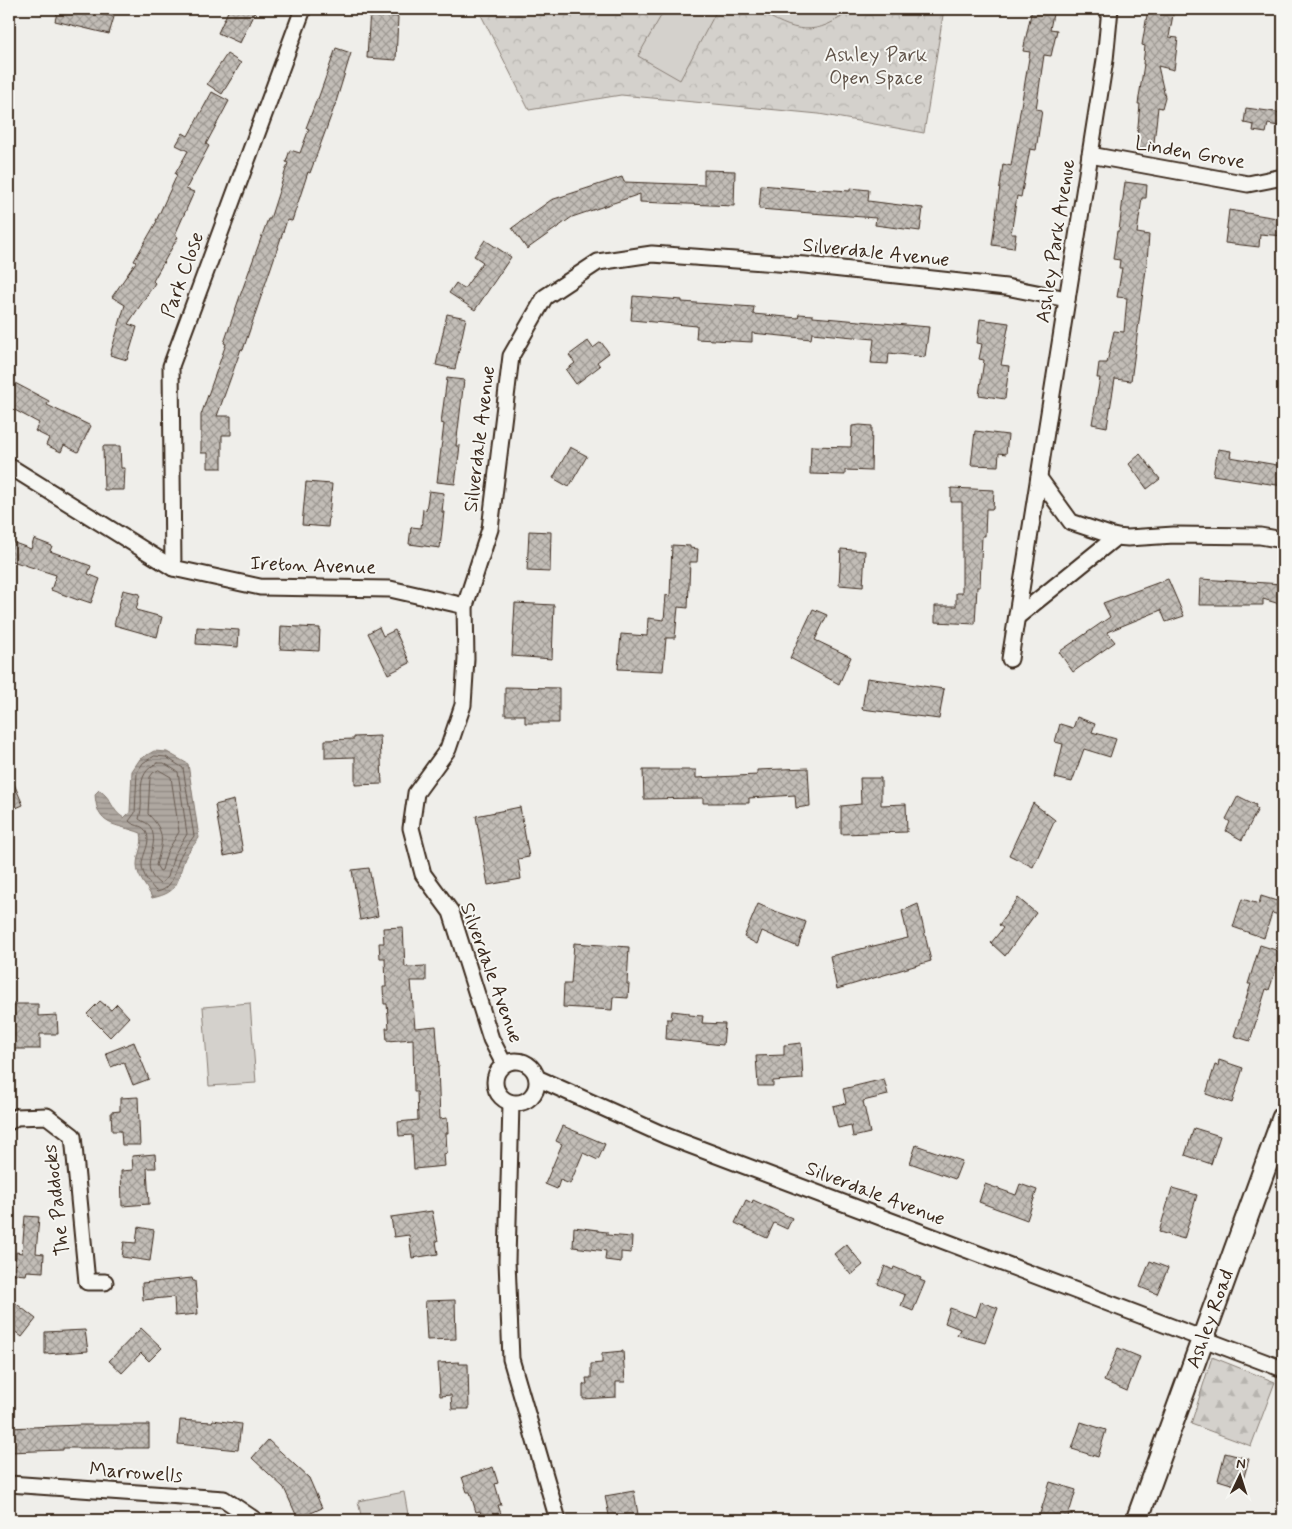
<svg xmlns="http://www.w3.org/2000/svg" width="1292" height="1529" viewBox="0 0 1292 1529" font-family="Mynerve,sans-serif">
<defs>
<pattern id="forest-firs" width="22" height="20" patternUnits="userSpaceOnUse" patternTransform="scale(1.25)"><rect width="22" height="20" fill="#d4d1cc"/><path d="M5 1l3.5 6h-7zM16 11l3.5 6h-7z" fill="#b7b4af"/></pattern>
<pattern id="park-crowns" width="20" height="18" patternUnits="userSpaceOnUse" patternTransform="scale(1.25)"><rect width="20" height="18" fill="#d4d1cc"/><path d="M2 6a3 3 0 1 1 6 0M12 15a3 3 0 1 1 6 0" fill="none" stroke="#b7b4af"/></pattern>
<pattern id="water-rules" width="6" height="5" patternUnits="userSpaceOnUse" patternTransform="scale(1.25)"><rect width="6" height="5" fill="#afa8a1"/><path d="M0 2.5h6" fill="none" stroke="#908983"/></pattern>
<pattern id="building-cross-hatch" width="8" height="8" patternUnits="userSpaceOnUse" patternTransform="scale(1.25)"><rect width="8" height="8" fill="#c2bdb7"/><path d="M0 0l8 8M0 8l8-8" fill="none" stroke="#9f9a94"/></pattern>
</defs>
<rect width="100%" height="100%" fill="#efeeea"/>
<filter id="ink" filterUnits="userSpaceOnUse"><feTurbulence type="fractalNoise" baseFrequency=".02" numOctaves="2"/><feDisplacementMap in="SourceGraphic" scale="10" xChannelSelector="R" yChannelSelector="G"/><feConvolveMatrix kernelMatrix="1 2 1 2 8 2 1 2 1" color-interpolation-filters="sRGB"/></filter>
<g filter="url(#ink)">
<polygon fill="url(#forest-firs)" stroke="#887e75" points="1212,1357 1275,1382 1251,1446 1191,1424"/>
<polygon fill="url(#park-crowns)" stroke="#887e75" points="478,9 944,9 924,133 819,114 621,95 529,110"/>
<g fill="#d4d1cc" stroke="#887e75">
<polygon points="665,9 705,9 715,14 680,80 638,56"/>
<path d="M757,9H852C816,38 794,33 757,9Z"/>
<polygon points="250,1003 256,1083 209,1086 203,1007"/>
<polygon points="404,1492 409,1520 362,1520 358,1501"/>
</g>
<path fill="url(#water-rules)" stroke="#81766d" d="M154,751L167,752L188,764L199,838C194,845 188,851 185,858C176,881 181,892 152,898C148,887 137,878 137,865C137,854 144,845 141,833C115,823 97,828 95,794L99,790C113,799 111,811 124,818L130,812L132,771L140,759Z"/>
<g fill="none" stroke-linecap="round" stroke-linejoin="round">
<g stroke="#695c52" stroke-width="1">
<path d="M155,756L166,757L183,768L194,836C190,842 185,847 182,853C174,867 176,888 157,892C151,886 142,875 142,865C142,854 153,841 145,830C142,825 133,826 129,821L135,813L137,772L143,763Z"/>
<path d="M157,763H164L178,772L187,834L174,855L168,877L160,884C136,866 161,849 151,828C149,823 143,822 139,819C146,796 132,776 157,763Z"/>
<path d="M159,770L171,777L179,832L167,852L162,870L160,871L156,865C163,842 166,832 148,814L150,777L153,773Z"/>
</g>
</g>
<g fill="url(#building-cross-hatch)" stroke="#3b2a1e">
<polygon points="58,9 81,9 114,17 109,34 55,21"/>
<polygon points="229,9 256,9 240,43 218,33"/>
<polygon points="370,9 390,9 390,16 398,17 396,60 367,58"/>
<polygon points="1032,9 1054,9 1050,29 1057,30 1051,56 1044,55 1036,109 1042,110 1036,150 1030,149 1021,197 1017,196 1011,234 1016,234 1014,248 992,245 1003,164 1011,166 1030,52 1023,51"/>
<polygon points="1148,9 1174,9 1169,37 1178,38 1174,70 1158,66 1165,97 1162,108 1158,107 1153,152 1136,149 1140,104 1138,104 1144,64 1143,64 1145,46 1142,45"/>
<polygon points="336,48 351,53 335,105 310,173 308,172 292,221 287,220 243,350 241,349 217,416 231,416 231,435 222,435 222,468 208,468 208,453 201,453 201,415 226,344 224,343 240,296 268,219 270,219 288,163 286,162 290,150 300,153 309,129 306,128 317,99 318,99"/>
<polygon points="227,54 241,63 222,94 207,84"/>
<polygon points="212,92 229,101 206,144 209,146 186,189 194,192 175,235 178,237 153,281 155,283 128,324 137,327 127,360 110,355 125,305 112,297 136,262 134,261 157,221 156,221 177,175 175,174 188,151 176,145 183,133 188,136"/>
<polygon points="1246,108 1283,113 1283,127 1268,124 1266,133 1253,131 1254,125 1244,123"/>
<polygon points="704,170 735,171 734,206 640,202 640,194 572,217 527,249 512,228 551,200 622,177 624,182 704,185"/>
<polygon points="1125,182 1147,185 1146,198 1142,198 1137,233 1149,235 1147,262 1131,381 1115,379 1107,427 1092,424 1100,378 1097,378 1099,363 1107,363 1114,331 1124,332 1127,298 1117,297 1122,268 1119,268 1120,260 1113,259 1117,231 1119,231"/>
<polygon points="761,185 818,190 818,189 850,191 850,188 869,190 868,201 923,208 920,231 875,225 876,218 759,209"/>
<polygon points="1229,210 1283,219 1283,236 1260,234 1259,247 1225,243"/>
<polygon points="485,240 511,257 475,310 449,293 456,283 464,289 483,262 474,256"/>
<polygon points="633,296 682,300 682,302 754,307 753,314 798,318 799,314 813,315 813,317 929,327 925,357 889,353 888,364 871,363 874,339 812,333 811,339 752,333 752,342 696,339 697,326 631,320"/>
<polygon points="447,314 466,318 455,369 436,365"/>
<polygon points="980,319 1009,323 1001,365 1009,366 1005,399 979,395 984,360 979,359 982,344 977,343"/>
<polygon points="588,341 593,348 601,342 609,353 597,362 600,366 576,384 566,370 575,363 569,355"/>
<polygon points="447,378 464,380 456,446 460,446 455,484 437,482 444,424 441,423"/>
<polygon points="13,382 49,401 47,405 91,426 78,452 64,445 61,452 46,445 49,438 35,431 39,423 9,407 9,390"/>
<polygon points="860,425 872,426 871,471 845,470 845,475 810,474 811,446 851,447 852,426"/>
<polygon points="975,431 1008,435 1006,454 999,453 998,466 971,465"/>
<polygon points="103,446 120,446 121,468 125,468 124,490 104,490"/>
<polygon points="570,447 587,456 569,487 553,478"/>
<polygon points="1218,449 1231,451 1230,457 1283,466 1283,486 1213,475"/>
<polygon points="1140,454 1160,479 1147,489 1129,464"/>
<polygon points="306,482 332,484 328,527 302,525"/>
<polygon points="951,488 994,490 993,509 986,509 985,536 982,536 980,587 977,587 975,624 935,622 935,606 956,606 956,593 962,593 962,502 951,502"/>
<polygon points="429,491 444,493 442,512 444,512 440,548 409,544 411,527 421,528 423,509 426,510"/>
<polygon points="529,531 551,532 550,572 527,571"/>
<polygon points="34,539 52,546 50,551 91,566 88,574 100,579 91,603 79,599 78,600 51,590 56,575 9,560 9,541 31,549"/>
<polygon points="672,545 690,546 690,548 698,549 697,562 690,562 688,608 678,607 675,638 666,638 663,671 618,669 621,634 647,636 648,618 664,620 666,595 670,596"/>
<polygon points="841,549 865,551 863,587 839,585"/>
<polygon points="1168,579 1184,616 1166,622 1161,610 1107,632 1115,642 1073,672 1059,652 1110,617 1103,603"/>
<polygon points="1200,579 1283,584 1283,605 1263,599 1263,605 1199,605"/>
<polygon points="123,590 140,594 136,610 162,617 157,637 114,625"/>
<polygon points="515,603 554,605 552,659 512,656"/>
<polygon points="813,609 827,615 815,640 851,657 839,684 790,658"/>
<polygon points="281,626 320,628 319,651 280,649"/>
<polygon points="197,627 239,630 238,647 196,644"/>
<polygon points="379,627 383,636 395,630 410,663 388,674 368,633"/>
<polygon points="867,678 944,689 939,719 862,709"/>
<polygon points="505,687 559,688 559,723 525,723 525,715 505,715"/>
<polygon points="1077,717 1095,724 1092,732 1116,739 1110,757 1084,749 1072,782 1055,778 1063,744 1055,742 1060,724 1073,728"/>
<polygon points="380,736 382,784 355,785 355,757 325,758 325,740 354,739 354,737"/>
<polygon points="808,768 810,806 796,808 795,795 749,798 749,803 703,803 703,798 644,799 643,770 696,770 696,778 757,775 757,770"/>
<polygon points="9,772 23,805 9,811"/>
<polygon points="860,778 881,778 881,805 906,804 907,832 841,834 841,806 861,804"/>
<polygon points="1238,796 1256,805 1255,807 1258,809 1242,840 1226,831 1230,822 1226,819"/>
<polygon points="234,800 243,852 224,856 215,805"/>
<polygon points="1033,803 1055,820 1033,867 1009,855"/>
<polygon points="520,807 529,857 518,859 521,879 488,885 476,816"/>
<polygon points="369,868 378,916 360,920 352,870"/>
<polygon points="1261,896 1283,903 1283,916 1272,913 1264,938 1233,927 1242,899 1259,904"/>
<polygon points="1018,898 1036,913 1005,956 991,943 1003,928 999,925"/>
<polygon points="758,904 772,910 806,922 798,947 762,931 757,944 744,937"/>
<polygon points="918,904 931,961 837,989 830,956 908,938 902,911"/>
<polygon points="403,927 405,967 426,966 426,981 411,981 415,1028 436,1026 439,1067 438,1067 440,1119 447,1118 448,1133 446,1133 447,1153 444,1154 445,1166 414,1169 412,1135 399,1136 398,1122 418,1120 417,1092 414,1092 413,1039 387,1041 386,1028 389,1028 387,1004 384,1004 383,987 386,987 385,958 380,958 379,943 384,943 383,928"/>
<polygon points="574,943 629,947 627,984 629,984 628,998 613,997 612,1010 563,1007 564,984 571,984"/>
<polygon points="1260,945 1282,952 1269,990 1266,989 1250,1041 1234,1036 1251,984 1248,984"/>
<polygon points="100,1001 111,1010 117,1004 129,1017 110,1037 87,1014"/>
<polygon points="11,1004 38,1004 38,1016 57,1015 58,1034 40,1034 40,1049 9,1049 9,1037 11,1037"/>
<polygon points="672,1011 689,1013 689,1015 703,1016 702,1023 725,1024 723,1045 666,1039 667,1019 671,1019"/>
<polygon points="134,1042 149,1079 133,1085 124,1062 111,1067 106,1053"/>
<polygon points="801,1043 803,1079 773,1081 773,1086 758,1086 756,1056 784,1055 784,1045"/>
<polygon points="1219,1060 1243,1068 1232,1103 1206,1094 1215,1065 1218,1066"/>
<polygon points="884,1079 888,1095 863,1101 870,1133 853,1137 851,1125 838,1128 833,1106 846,1103 843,1089"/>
<polygon points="138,1097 140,1145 122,1145 121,1131 112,1131 111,1112 120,1111 120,1098"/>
<polygon points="563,1126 605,1144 598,1160 583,1153 570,1184 560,1180 557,1189 545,1184 562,1144 556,1141"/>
<polygon points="1194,1128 1220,1136 1211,1164 1185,1155"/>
<polygon points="916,1145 962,1161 955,1179 910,1163"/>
<polygon points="155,1154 156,1168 147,1168 149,1204 122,1206 121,1171 133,1170 132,1156"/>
<polygon points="985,1184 1016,1195 1020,1184 1037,1190 1027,1220 979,1202"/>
<polygon points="1172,1188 1197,1195 1184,1239 1159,1232"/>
<polygon points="746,1200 752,1203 753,1200 792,1218 787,1229 774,1223 767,1238 735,1223"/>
<polygon points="432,1211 438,1241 436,1241 438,1254 412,1258 409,1235 394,1237 391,1217"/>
<polygon points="25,1216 39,1217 36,1253 44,1254 43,1272 27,1271 26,1275 14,1274 16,1252 22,1253"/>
<polygon points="138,1227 154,1230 150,1261 122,1257 124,1242 136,1243"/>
<polygon points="574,1227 598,1230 598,1231 607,1232 607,1235 632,1237 631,1253 621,1252 621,1262 605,1260 606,1251 573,1247"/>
<polygon points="846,1244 863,1265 851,1275 834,1254"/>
<polygon points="1150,1261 1168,1268 1157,1294 1140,1287"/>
<polygon points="885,1266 893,1270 894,1267 921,1278 920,1280 925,1282 913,1311 901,1306 905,1295 878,1284"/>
<polygon points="192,1278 193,1281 195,1281 198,1314 175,1316 174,1297 143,1300 142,1283"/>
<polygon points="9,1298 36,1319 22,1337 9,1327"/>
<polygon points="455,1300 456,1339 427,1340 425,1301"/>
<polygon points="981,1302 998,1308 985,1343 957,1335 960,1329 945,1323 950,1308 976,1317"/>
<polygon points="141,1328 162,1348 149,1361 141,1353 122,1373 109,1361"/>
<polygon points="85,1330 88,1351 45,1354 45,1332"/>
<polygon points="1118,1348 1140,1357 1127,1391 1104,1381"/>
<polygon points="623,1351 625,1382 616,1382 616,1397 583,1399 583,1384 587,1384 586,1378 591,1378 591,1364 602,1363 602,1353"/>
<polygon points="459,1362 459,1364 468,1364 469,1409 452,1409 451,1395 440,1396 438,1363"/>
<polygon points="180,1420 212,1422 213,1420 241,1424 238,1450 178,1444"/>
<polygon points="1081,1422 1106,1430 1098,1457 1072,1449"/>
<polygon points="79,1425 149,1425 149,1448 63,1448 63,1450 9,1452 9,1428"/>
<polygon points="268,1440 309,1478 322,1508 298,1519 284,1488 252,1458"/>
<polygon points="1225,1453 1249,1459 1241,1487 1218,1480"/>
<polygon points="493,1467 498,1483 495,1484 501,1505 498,1505 503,1520 483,1520 480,1511 476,1512 470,1492 467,1492 462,1477"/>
<polygon points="1050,1482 1076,1490 1067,1520 1038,1520"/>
<polygon points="634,1491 639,1520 610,1520 605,1496"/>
</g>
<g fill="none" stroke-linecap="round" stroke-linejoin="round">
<defs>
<g id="minor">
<polyline points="1090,155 1248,184 1283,177"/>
<polyline points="9,466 173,568 260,587 390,589 465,606"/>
<polyline points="1039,478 1071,522 1116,537"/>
<polyline points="173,568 171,366 303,9"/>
<polyline points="1017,617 1116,537 1128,538 1174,535 1260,536 1283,540"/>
<polyline points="1010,659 1105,60 1110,9"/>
<circle cx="516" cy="1082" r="21"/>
<polyline points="504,1064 491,1039 451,912 423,874 411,828 416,793 448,749 463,705 466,659 465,606 490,529 511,356 545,297 598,262 652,254 805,265 1006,287 1067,299"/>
<polyline points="537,1078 666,1136 1283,1369"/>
<polyline points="511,1103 507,1261 511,1359 558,1520"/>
<polyline points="9,1122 16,1117 47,1116 73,1136 87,1282 105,1282"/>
<polyline points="9,1484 224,1499 255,1520"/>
</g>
<g id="secondary">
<path id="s1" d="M1137,1520L1283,1118"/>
</g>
</defs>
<use href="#minor" stroke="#3b2a1e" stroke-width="19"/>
<use href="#secondary" stroke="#3b2a1e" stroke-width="25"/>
<use href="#minor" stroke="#f6f6f2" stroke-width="15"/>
<use href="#secondary" stroke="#f6f6f2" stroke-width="21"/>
</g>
</g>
<g text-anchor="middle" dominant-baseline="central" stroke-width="4" stroke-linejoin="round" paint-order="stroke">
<g font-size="20" fill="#61544a" stroke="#f6f6f2">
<text x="876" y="55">Ashley Park<tspan x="876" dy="23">Open Space</tspan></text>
</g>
<g font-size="20" fill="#3b2a1e" stroke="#f6f6f2">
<text transform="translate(1190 153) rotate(10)">Linden Grove</text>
<text transform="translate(1056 241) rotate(-81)">Ashley Park Avenue</text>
<text transform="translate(876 253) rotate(6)">Silverdale Avenue</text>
<text transform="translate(183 275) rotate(-70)">Park Close</text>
<text transform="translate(480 439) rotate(-83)">Silverdale Avenue</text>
<text transform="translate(313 566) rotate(2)">Ireton Avenue</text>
<text transform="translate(491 973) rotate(70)">Silverdale Avenue</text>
<text transform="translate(875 1194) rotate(21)">Silverdale Avenue</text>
<text transform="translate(57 1200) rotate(-97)">The Paddocks</text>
<text stroke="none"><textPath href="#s1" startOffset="214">Ashley Road</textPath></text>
<text transform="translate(136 1473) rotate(4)">Marrowells</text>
</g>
</g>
<rect width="1292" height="1529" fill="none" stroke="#f6f6f2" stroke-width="30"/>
<rect x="15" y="15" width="1262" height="1499" fill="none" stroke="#3b2a1e" stroke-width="2" filter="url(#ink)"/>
<g transform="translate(1240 1476) rotate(4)" stroke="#f6f6f2" stroke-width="4" paint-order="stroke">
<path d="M0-4L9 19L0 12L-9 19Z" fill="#3b2a1e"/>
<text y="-8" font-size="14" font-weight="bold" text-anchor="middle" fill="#3b2a1e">N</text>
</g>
</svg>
